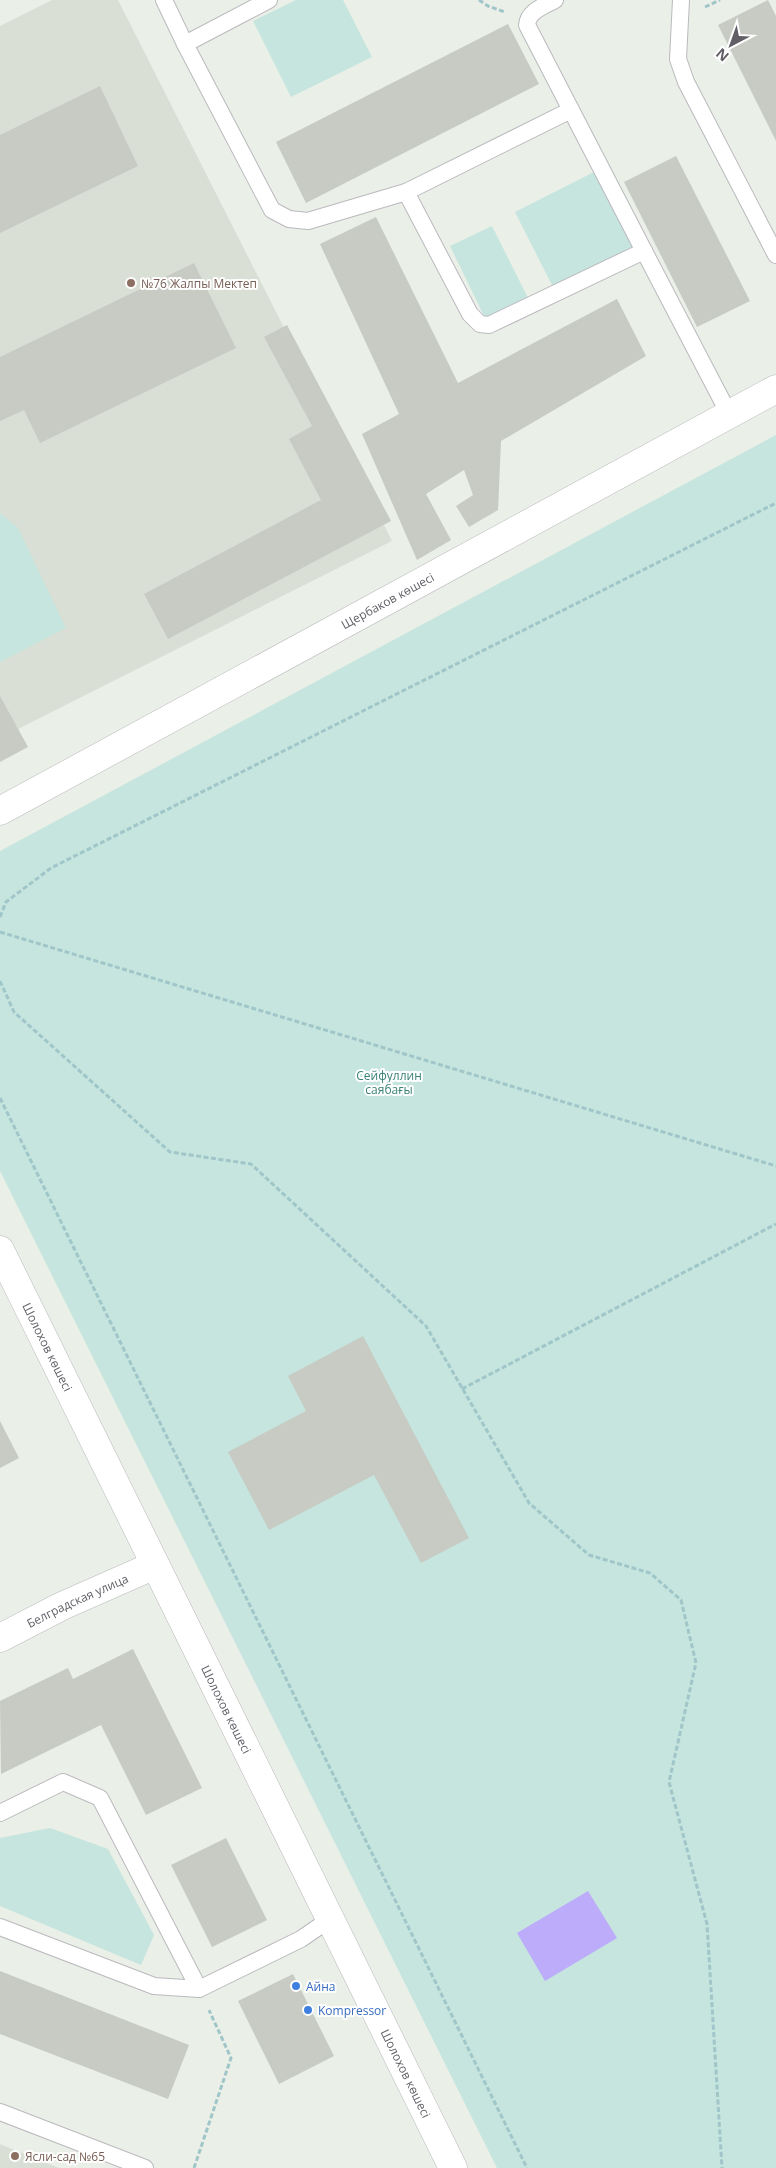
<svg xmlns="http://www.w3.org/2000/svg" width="776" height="2168" viewBox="0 0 776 2168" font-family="'Open Sans',sans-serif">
<rect width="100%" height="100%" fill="#eaefe7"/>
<g fill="#dadfd5">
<polygon points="52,0 118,0 392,541 0,738 0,26"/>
<polygon points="0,2144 59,2168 0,2168"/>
</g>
<g fill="#c5e5de">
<polygon points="296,0 343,0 372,57 291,97 253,21"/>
<polygon points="596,171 634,247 553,287 515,212"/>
<polygon points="492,226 529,300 486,320 450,246"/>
<polygon points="776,435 776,2168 497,2168 0,1171 0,851"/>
<polygon points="0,513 18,528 66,628 0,662"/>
<polygon points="50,1828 108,1849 154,1935 141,1965 0,1906 0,1838"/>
</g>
<polygon fill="#bdacfa" points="588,1891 617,1938 545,1981 517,1933"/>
<g fill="#c7cbc3">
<polygon points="768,0 776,16 776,141 718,25"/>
<polygon points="508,24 539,84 306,203 276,142"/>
<polygon points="100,86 138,166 0,233 0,135"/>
<polygon points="676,156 750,301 697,327 624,182"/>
<polygon points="376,217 458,383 617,299 646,356 501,441 498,510 469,527 456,506 473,495 464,470 426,494 451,540 417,560 362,434 399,414 320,244"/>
<polygon points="194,263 236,348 40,443 24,410 0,421 0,357"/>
<polygon points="287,325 391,521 168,639 144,594 321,500 289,439 312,426 264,337"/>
<polygon points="0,696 28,747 0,762"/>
<polygon points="363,1336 469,1538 421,1563 374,1475 269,1530 228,1452 306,1411 288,1376"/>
<polygon points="0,1421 19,1458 0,1468"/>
<polygon points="133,1649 202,1788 146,1815 101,1725 1,1774 0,1701 68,1668 73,1679"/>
<polygon points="226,1838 267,1920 212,1947 171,1865"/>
<polygon points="0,1971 189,2045 168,2099 0,2034"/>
<polygon points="293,1974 334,2056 279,2084 238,2001"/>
</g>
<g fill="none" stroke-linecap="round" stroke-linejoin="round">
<defs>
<g id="service">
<polyline points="164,0 185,44 269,0"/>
<path d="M555,0C544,6 528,11 527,25L644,251"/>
<polyline points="681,0 678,59 686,82 776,255"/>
<polyline points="185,44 272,210 289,219 308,221 406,192 470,314 480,324 489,325 644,251 729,414"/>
<polyline points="406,192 571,110"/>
<polyline points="0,1813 63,1782 100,1798 199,1989 154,1986 0,1927"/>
<polyline points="199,1989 301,1939 330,1919"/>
<polyline points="0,2112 145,2168"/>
</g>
<g id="minor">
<path id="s1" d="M0,1638L62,1606L155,1565"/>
</g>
<g id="tertiary">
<path id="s2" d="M0,811L776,389"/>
</g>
<g id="secondary">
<path id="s3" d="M0,1250L453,2168"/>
</g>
</defs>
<use href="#service" stroke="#bbb9bf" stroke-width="18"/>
<use href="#minor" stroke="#bbb9bf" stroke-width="29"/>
<use href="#tertiary" stroke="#bbb9bf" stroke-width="29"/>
<use href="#secondary" stroke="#bbb8bf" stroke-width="29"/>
<g stroke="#a0c6c9" stroke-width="3" stroke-dasharray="5 2.5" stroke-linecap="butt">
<polyline points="479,0 488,6 505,12"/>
<polyline points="705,7 720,0"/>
<polyline points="0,917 6,902 51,868 776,503"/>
<polyline points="0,932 776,1166"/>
<polyline points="0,981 14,1012 170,1152 251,1164 426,1326 529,1503 589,1555 650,1573 681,1600 696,1663 669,1782 707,1924 722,2168"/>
<polyline points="0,1098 527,2168"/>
<polyline points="462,1389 776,1224"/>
<polyline points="194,2168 231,2058 209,2010"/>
</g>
<use href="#service" stroke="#fff" stroke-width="16"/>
<use href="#minor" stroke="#fff" stroke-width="28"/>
<use href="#tertiary" stroke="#fff" stroke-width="28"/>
<use href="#secondary" stroke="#fff" stroke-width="28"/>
</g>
<g fill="#8d6e63" stroke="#fff" stroke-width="2">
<circle cx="131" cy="283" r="5"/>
<circle cx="15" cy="2156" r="5"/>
</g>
<g fill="#3f7fe0" stroke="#fff" stroke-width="2">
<circle cx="296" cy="1986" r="5"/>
<circle cx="308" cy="2010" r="5"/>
</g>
<g text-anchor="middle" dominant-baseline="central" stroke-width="4" stroke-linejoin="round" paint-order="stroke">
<g font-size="12" fill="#785e54" stroke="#fff" text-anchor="start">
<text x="141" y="283">№76 Жалпы Мектеп</text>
<text x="25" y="2156">Ясли-сад №65</text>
</g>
<g font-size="12" fill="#615e66" stroke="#fff">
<text stroke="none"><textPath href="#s2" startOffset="441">Щербаков көшесі</textPath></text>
<text stroke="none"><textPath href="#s3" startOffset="108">Шолохов көшесі</textPath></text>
<text stroke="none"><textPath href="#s1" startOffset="86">Белградская улица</textPath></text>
<text stroke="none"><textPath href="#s3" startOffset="512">Шолохов көшесі</textPath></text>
<text stroke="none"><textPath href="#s3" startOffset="918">Шолохов көшесі</textPath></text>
</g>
<g font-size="12" fill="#3a8176" stroke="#fff">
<text x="389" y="1075">Сейфуллин<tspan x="389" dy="14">саябағы</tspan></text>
</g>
<g font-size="12" fill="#366cbe" stroke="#fff" text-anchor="start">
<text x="306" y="1986">Айна</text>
<text x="318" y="2010">Kompressor</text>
</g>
</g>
<g transform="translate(731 45) rotate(221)" stroke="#ffffff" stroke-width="4" paint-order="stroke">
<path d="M0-4L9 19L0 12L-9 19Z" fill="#615e66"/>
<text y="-8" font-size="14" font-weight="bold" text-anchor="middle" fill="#615e66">N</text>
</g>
</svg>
